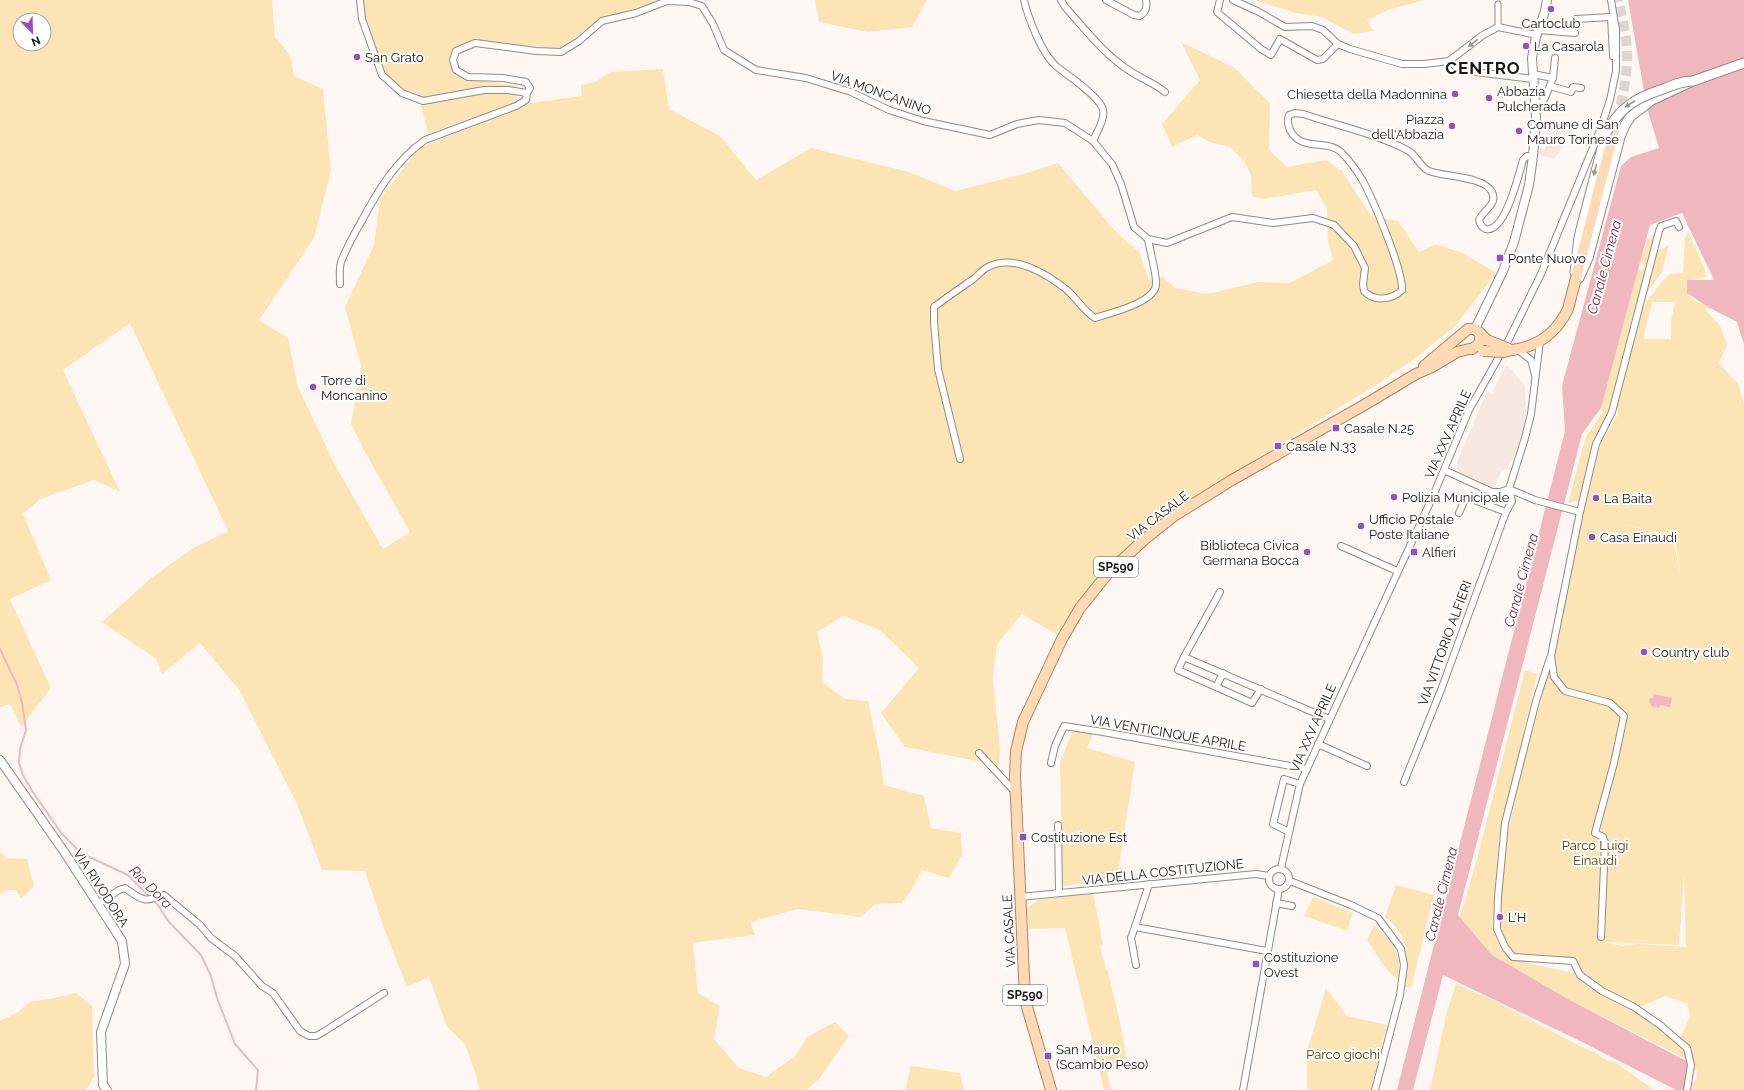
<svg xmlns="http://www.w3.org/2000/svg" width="1744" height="1090" viewBox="0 0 1744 1090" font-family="Raleway,sans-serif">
<rect width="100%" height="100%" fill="#fff7f4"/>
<g fill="#f6e7e0">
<polygon points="1548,126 1570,131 1563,147 1554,159 1538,154 1539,148 1545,149"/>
<polygon points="1506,366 1512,370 1525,386 1526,415 1520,442 1511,464 1509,464 1508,469 1502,470 1494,487 1459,472 1456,465 1487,391 1492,393"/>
</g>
<g fill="#fce4b5" fill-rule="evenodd">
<path d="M0,0H272L275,37L290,55L294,76L323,89L331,171L314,238L259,320L288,338L298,387L335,465L383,549L410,532L365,452L351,424L361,366L345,307L374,245L380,199L419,148L531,103L582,96L581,85L595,82L610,72L663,69L669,109L720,136L756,180L811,148L909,172L955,191L1023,174L1058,163L1115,231L1139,252L1149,280L1163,277L1175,288L1208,294L1258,282L1290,283L1333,260L1328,241L1327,209L1316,190L1263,199L1252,196L1251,175L1244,161L1230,147L1210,142L1197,135L1172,147L1162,124L1200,80L1181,42L1235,68L1270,104L1269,150L1287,167L1326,160L1342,171L1371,216L1398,221L1419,252L1435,244L1463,253L1496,273L1455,326L1413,360L1379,383L1179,507L1149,530L1077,605L1056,634L1022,614L997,644L993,678L1000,749L999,765L905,747L881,713L919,668L880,630L843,616L817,632L823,659L822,682L845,699L868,701L880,757L884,785L924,796L931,828L961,833L962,855L949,878L922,870L911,891L902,903L875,904L861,917L798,909L750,922L755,935L693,943L698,993L720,1006L714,1039L739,1068L766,1077L795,1056L807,1037L835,1022L849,1036L817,1082L806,1090H479L476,1075L465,1044L447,1027L429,977L407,987L383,926L365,871L322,870L297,804L240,691L200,643L162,674L156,659L102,622L150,579L193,548L228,531L130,323L63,370L120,492L94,480L40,499L23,514L51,580L10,599L51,688L21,727L10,704L0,707ZM20,20H44V44H20Z"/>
<polygon points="363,0 663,0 600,19 559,49 475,40 453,50 450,59 453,70 466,78 518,86 517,103 428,133 418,94 404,89 385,74 364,18"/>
<polygon points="815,0 927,0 912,27 868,32 819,22"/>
<polygon points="1254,0 1424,0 1388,10 1367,20 1373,31 1353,34 1322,17 1296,13"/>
<path d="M1688,231L1705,270V275L1708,277L1687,280C1686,301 1691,298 1708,307L1705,309L1720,326L1727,345L1719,363L1739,385L1744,405V1090H1691L1692,1085L1698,1075L1696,1070H1688V1060L1566,998L1492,955L1460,917L1477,859L1525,670L1537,674L1499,837L1492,928L1500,948L1511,959L1574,973L1600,992L1638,1014L1684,1047L1680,1038L1690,1016L1687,1003L1665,996L1638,1008L1603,989L1581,974L1576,960L1514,955L1503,940L1499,922L1501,880L1507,839L1522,768L1554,654L1579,527L1601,443L1618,414L1617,406L1638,315L1647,301L1663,280L1670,274L1683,273L1685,239ZM1652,302H1675L1671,320V339H1643L1651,308ZM1619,523L1674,536L1681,577L1673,537ZM1684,874L1686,947L1637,944L1622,946L1604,942L1679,945Z"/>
<polygon points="1653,234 1655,235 1614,400 1595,444 1578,501 1574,501 1571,503 1568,503 1583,446 1587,435 1602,413 1601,408 1638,269 1643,270 1644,264 1640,263 1647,238 1651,239"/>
<polygon points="1669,245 1662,272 1643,298 1655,252"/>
<polygon points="1072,732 1093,733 1087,748 1135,762 1117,880 1063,886 1060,763"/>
<polygon points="0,852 6,858 27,859 34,886 21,899 16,890 8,890 0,894"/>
<path d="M1396,885L1434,895L1411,988L1405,987C1409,958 1410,936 1385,917Z"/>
<polygon points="1093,893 1103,944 1100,947 1106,969 1108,971 1122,1031 1128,1065 1107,1072 1111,1090 1104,1090 1065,928 1029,929 1027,908 1038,900"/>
<polygon points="1313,897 1353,913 1347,931 1304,916"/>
<path d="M1374,925C1393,943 1402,951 1398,979C1387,974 1375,951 1367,940Z"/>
<polygon points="1456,984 1482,996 1483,995 1578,1045 1598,1054 1603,1059 1615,1062 1654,1090 1430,1090 1447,1011"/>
<polygon points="1326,988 1347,1016 1387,1025 1371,1090 1307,1090 1307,1051"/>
<polygon points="76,993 92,1006 94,1077 86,1090 0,1090 0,1021 18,1012 31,1001 50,999"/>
<polygon points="911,1066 960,1073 964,1090 905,1090"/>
</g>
<g fill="#f0b7be">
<polygon points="1628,0 1744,0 1744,344 1737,322 1708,307 1687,293 1687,280 1714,280 1682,213 1650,225 1601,408 1582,434 1458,915 1492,955 1566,998 1690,1063 1683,1090 1676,1090 1580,1041 1443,975 1413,1090 1397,1090 1565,431 1562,386 1621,166 1631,157 1659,148 1647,108"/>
<polygon points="1654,694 1672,698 1670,707 1660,705 1659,708 1652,706 1649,702 1650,698 1653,698"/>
</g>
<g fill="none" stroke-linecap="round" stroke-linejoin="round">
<polyline stroke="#f0b7be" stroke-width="2" points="0,649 17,685 22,703 26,730 20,749 19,763 23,775 32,791 62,834 78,850 85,855 128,875 157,904 169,922 201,955 211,976 217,998 235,1044 258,1070 256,1090"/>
<path stroke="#dcd5d3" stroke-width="10" stroke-dasharray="10 5" stroke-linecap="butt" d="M1617,120C1622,99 1627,80 1627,58C1628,39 1622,19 1618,0"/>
<defs>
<polyline id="pedestrian" points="1498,27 1498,4"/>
<g id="minor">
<path d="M360,0L362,19L382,75L402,93L423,101L484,90H508L527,93L530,88L526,82L503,78L468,77L456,70L453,60L456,51L475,43L536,51L561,52L579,41L602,21L636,13L667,1L689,2L702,6L713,24L724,50L756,70L806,78L851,92L889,110L923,121L990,135L1017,124L1039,120L1065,123L1093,141L1112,164L1121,184L1134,227L1148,239L1167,243L1232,217L1273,223L1313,218L1334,225L1354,246L1365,268L1363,284L1364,291C1374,302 1392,300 1402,290C1403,270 1374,202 1363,181C1357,171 1350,161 1341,152C1327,139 1301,152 1290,130C1288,124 1287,121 1289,115L1295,113L1303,114C1336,125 1377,134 1407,150C1416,154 1420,167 1429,171C1444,177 1484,176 1492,192C1498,205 1483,210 1479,220C1480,224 1482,228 1486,229C1505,233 1519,174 1523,160L1527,156H1533"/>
<path d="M1024,0C1028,18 1042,54 1056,66C1068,76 1095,93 1102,107C1107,117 1097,131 1093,141"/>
<path d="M1061,0L1065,7C1085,29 1103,53 1127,69C1139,78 1153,82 1165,92"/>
<path d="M1106,0L1134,15L1140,16C1146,12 1147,8 1146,0"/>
<polyline points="1220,0 1217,12 1261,49 1271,55 1280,39 1317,60 1323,59 1338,44"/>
<polyline points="1233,0 1259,12 1285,27 1312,26 1323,30 1338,44 1350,49 1402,64 1424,64 1449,61 1483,35 1498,27 1537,35"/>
<polyline points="1576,19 1611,17 1613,56"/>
<polyline points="1538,30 1575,33"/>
<polyline points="1449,61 1460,70 1533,79"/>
<polyline points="1533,74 1553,78 1555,58"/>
<polyline points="1550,86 1571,92 1573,87 1581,88"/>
<polyline points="1535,109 1545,98 1553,78"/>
<path d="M340,284C340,277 339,269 341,262C346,249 353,236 360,224C377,192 395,161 425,140L516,106L526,100L527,93"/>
<polyline points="1518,350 1531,360 1535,375"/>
<path d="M960,459L938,369L934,322V307C947,297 959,289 972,280C977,277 981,271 986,268C1012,252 1047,274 1067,290C1077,299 1084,311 1095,318C1110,313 1154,303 1156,285C1157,275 1150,251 1148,239"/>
<polyline points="1444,470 1492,492 1500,492 1509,489 1535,500 1580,512"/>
<polyline points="1459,513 1466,497 1506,512"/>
<polyline points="1341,546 1397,571"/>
<polyline points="1220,592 1184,657 1329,719"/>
<polyline points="1184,657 1178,670 1252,703 1261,689"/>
<polyline points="1550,658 1536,701 1505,823 1498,897 1497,929 1505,947 1513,957 1573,961 1580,975 1602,991 1634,1007 1660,1025 1687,1048 1691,1065 1687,1090"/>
<polyline points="1216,687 1223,673"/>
<polyline points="1318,744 1367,766"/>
<polyline points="979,753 1015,792"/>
<polyline points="1051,763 1055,746 1064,726 1103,732 1307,769"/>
<polyline points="1404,782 1441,690 1506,512 1512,501 1509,489 1525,438 1531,414 1540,341"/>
<polyline points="1058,825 1059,893"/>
<polyline points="1289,832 1273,824 1284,779 1300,784"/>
<polyline points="1281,868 1300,784 1433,496 1469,410 1509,339 1541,274 1599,133 1610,100 1616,71 1616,30 1611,0"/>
<circle cx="1279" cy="879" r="10"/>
<polyline points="1290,881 1351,905 1378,918 1401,949 1404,965 1400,995 1375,1090"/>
<polyline points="1149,884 1135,927 1267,951"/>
<polyline points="1020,897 1256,874 1269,876"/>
<polyline points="1276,903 1292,906"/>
<path d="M98,904L119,890L125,888C142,900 143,903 164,895L200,925L211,938L235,956L262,986L273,993L300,1031L309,1036H316L325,1031L384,993"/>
<polyline points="1135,927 1131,938 1136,965"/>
<polyline points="1601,937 1605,843 1603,837 1595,833 1614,763 1624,716 1610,703 1565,691 1554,677 1551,656 1580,512 1596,444 1612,412 1659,231 1661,226 1676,221 1679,227"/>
<polyline points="1243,1090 1279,889"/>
</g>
<g id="tertiary">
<polyline points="1475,329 1503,271 1514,242 1529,185 1533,156 1536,117 1532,58 1536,37 1545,11 1547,0"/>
<polyline points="0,760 65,853 122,941 125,964 101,1032 103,1085 107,1090"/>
</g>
<g id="secondary">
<polyline points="1575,272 1579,237 1606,133"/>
<polyline points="1579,278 1588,258 1620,137 1625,125 1631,116 1652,100 1693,81 1744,63"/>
</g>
<g id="primary">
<polyline points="1472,349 1480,343 1480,333"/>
<path d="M1512,350C1538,347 1557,332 1568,309L1614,131"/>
<polyline points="1424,366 1468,329 1475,329 1487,340"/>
<polyline points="1051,1090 1025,1000 1015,776 1016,751 1023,722 1062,639 1080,608 1109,572 1146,538 1174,516 1232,480 1366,404 1416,374 1432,367 1457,352 1469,349"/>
</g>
</defs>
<use href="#pedestrian" stroke="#918a87" stroke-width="7"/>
<use href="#minor" stroke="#918a87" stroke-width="8"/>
<use href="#tertiary" stroke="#918a87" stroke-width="10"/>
<use href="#secondary" stroke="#918a87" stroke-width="11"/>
<use href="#primary" stroke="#ae865c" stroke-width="12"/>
<use href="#pedestrian" stroke="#fff" stroke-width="5"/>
<use href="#minor" stroke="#fff" stroke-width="6"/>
<use href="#tertiary" stroke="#fff" stroke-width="8"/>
<use href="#secondary" stroke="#fff" stroke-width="9"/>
<use href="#primary" stroke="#ffdab4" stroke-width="10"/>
<defs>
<path id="secondary-bridge" d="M1606,133C1620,107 1636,98 1663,89C1673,85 1682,81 1693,81"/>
<g id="primary-bridge">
<polyline points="1487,340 1509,349"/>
<polyline points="1483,351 1504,352 1512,350"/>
</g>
</defs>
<use href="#secondary-bridge" stroke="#918a87" stroke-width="11" stroke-linecap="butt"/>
<use href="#primary-bridge" stroke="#ae865c" stroke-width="12" stroke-linecap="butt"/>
<use href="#secondary-bridge" stroke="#fff" stroke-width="9"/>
<use href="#primary-bridge" stroke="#ffdab4" stroke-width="10"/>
</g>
<defs><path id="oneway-solid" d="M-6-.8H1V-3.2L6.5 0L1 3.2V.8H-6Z"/></defs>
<g fill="#989796">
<use href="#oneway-solid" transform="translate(1473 43) rotate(143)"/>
<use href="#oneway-solid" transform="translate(1630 104) rotate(147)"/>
<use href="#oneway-solid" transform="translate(1595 170) rotate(104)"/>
</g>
<g fill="#9c4dbd" stroke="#fff" stroke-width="1.5">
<circle cx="1551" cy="9" r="4"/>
<circle cx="1526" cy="46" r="4"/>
<circle cx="357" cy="57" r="4"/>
<circle cx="1455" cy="94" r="4"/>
<circle cx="1489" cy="98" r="4"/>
<circle cx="1452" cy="126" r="4"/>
<circle cx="1519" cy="131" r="4"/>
<rect x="1496" y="254" width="8" height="8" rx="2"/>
<circle cx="313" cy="387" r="4"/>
<rect x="1332" y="424" width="8" height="8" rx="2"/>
<rect x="1274" y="442" width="8" height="8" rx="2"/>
<circle cx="1394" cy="497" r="4"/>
<circle cx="1596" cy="498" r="4"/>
<circle cx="1361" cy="526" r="4"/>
<circle cx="1592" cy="537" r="4"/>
<circle cx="1307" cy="552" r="4"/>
<rect x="1410" y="548" width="8" height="8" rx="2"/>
<circle cx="1644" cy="652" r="4"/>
<rect x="1019" y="833" width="8" height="8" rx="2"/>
<circle cx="1500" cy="917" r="4"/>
<rect x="1252" y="960" width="8" height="8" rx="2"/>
<rect x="1044" y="1052" width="8" height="8" rx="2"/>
</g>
<g text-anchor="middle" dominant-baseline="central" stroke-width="4" stroke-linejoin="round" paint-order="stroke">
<g fill="#fff" stroke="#5e5d5b" stroke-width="1">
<rect x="1094" y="557" width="44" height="20" rx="3"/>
<rect x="1003" y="985" width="44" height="20" rx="3"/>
</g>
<g font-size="12" font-weight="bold" fill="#191715">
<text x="1116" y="567">SP590</text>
<text x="1025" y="995">SP590</text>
</g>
<g font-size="13" fill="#191715" stroke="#fff" text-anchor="start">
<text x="1551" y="23" text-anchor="middle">Cartoclub</text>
<text x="1534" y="46">La Casarola</text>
<text x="365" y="57">San Grato</text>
<text x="1497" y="91">Abbazia<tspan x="1497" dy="15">Pulcherada</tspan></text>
<text x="1447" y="94" text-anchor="end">Chiesetta della Madonnina</text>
<text x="1444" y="119" text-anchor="end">Piazza<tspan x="1444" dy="15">dell'Abbazia</tspan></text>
<text x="1527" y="124">Comune di San<tspan x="1527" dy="15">Mauro Torinese</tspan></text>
<text x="1508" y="258">Ponte Nuovo</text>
<text x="321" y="380">Torre di<tspan x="321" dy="15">Moncanino</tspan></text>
<text x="1344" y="428">Casale N.25</text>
<text x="1286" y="446">Casale N.33</text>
<text x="1402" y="497">Polizia Municipale</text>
<text x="1604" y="498">La Baita</text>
<text x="1369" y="519">Ufficio Postale<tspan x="1369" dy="15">Poste Italiane</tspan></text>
<text x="1600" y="537">Casa Einaudi</text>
<text x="1299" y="545" text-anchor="end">Biblioteca Civica<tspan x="1299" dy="15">Germana Bocca</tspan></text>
<text x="1422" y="552">Alfieri</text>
<text x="1652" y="652">Country club</text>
<text x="1031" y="837">Costituzione Est</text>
<text x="1508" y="917">L'H</text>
<text x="1264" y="957">Costituzione<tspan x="1264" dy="15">Ovest</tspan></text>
<text x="1056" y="1049">San Mauro<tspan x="1056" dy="15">(Scambio Peso)</tspan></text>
</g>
<g font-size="13" fill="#191715" stroke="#fff">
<text transform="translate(881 93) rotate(20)">VIA MONCANINO</text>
<text transform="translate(1448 434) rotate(-66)">VIA XXV APRILE</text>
<text transform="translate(1158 516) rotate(-37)">VIA CASALE</text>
<text transform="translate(1445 643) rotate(-70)">VIA VITTORIO ALFIERI</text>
<text transform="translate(1313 728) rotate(-66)">VIA XXV APRILE</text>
<text transform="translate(1168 733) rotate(10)">VIA VENTICINQUE APRILE</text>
<text transform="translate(1163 872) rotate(-6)">VIA DELLA COSTITUZIONE</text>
<text transform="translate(101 888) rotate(57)">VIA RIVODORA</text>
<text transform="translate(1009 931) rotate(-93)">VIA CASALE</text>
</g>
<g font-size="13" fill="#584004" stroke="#fff">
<text x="1595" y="845">Parco Luigi<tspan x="1595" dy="15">Einaudi</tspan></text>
<text x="1343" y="1054">Parco giochi</text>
</g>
<g font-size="14" font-style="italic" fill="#732f3d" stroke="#fff">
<text transform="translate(1604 267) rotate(-75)">Canale Cimena</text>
<text transform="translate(1521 580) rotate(-75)">Canale Cimena</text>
<text transform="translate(151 887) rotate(45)">Rio Dora</text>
<text transform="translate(1441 894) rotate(-76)">Canale Cimena</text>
</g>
<g font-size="17" font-weight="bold" letter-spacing="1" fill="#191715" stroke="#fff">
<text x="1483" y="68">CENTRO</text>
</g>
</g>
<g transform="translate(32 32) rotate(157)"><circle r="19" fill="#ffffff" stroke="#a3a2a1"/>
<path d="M0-3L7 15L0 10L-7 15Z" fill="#9c4dbd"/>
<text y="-6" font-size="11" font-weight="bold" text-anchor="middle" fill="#191715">N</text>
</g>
</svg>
